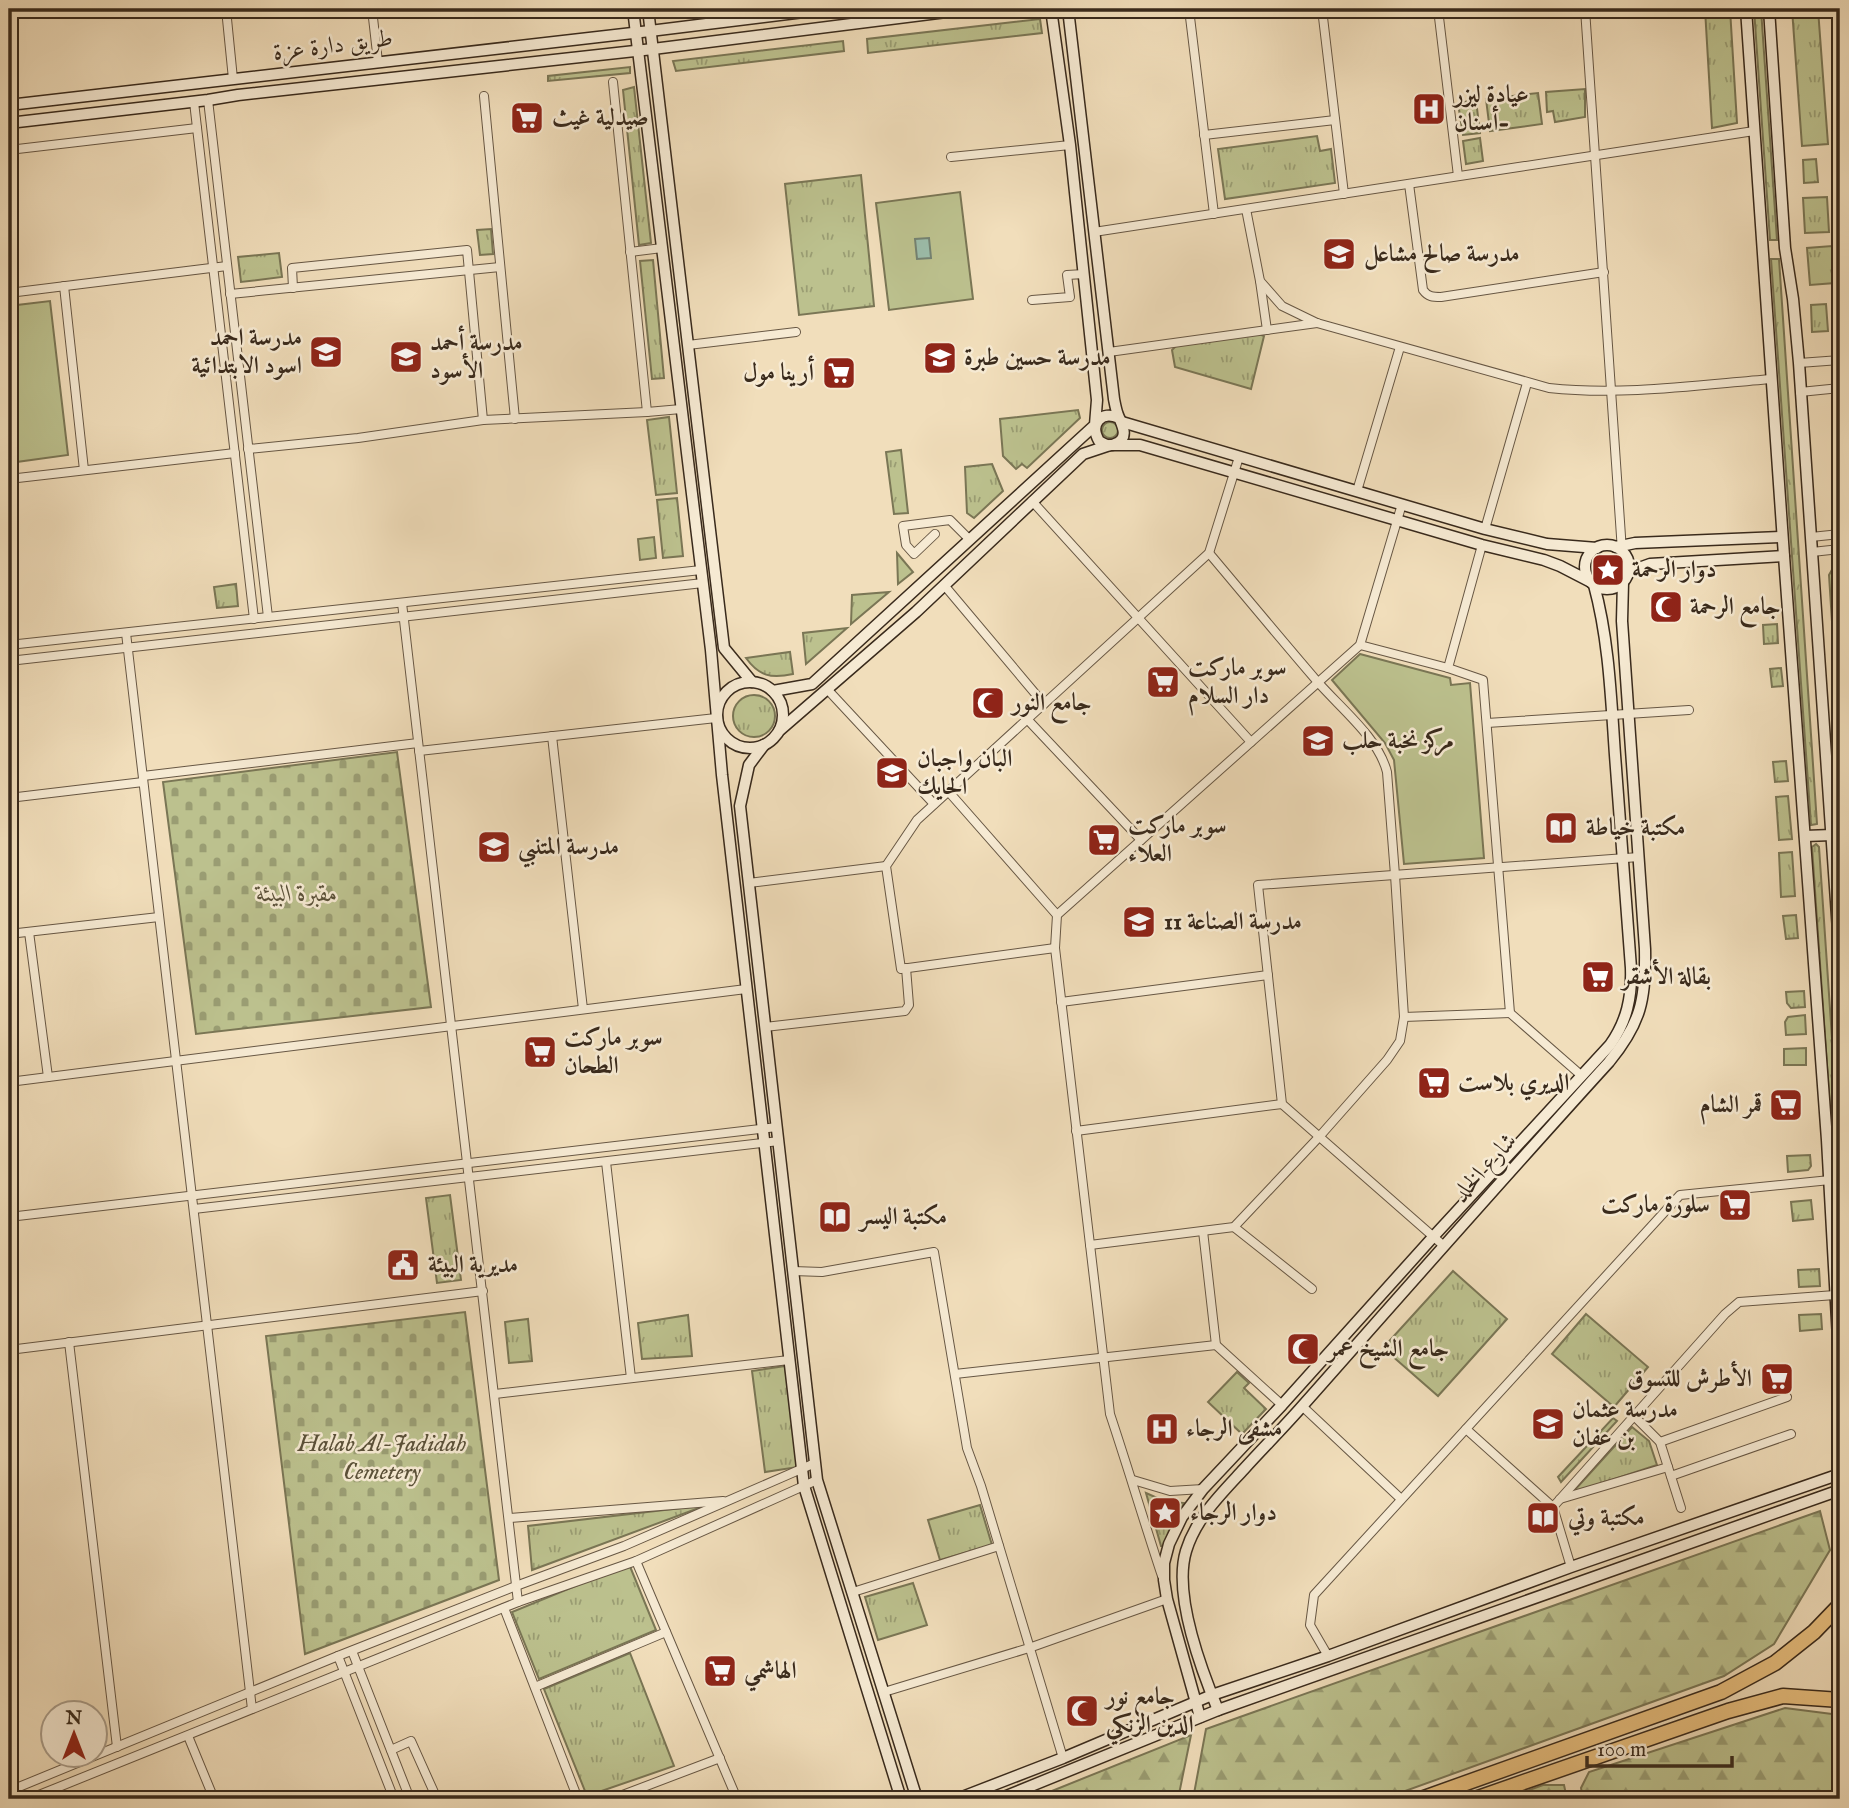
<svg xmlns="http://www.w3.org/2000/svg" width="1849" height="1808" viewBox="0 0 1849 1808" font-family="'IM FELL English',Amiri,serif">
<defs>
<pattern id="grass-tufts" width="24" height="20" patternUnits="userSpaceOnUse" patternTransform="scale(1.75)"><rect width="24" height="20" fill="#bcc18e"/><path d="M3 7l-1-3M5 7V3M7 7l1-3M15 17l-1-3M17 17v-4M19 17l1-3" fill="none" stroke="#9a9d73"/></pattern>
<pattern id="forest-firs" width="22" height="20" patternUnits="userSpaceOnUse" patternTransform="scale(1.75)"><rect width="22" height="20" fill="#bcc18e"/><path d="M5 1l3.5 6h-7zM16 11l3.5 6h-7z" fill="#9a9d73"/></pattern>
<pattern id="cemetery-stones" width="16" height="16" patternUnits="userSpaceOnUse" patternTransform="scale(1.75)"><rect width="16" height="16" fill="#bcc18e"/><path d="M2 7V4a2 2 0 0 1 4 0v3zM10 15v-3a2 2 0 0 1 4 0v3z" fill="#9a9d73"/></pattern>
</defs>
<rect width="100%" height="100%" fill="#f1debb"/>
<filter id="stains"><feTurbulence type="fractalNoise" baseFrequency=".00286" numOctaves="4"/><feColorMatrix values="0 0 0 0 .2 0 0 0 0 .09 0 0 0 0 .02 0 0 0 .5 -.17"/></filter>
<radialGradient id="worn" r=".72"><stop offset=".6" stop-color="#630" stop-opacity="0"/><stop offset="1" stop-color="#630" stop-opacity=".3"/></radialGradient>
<g fill="url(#grass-tufts)" stroke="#7a7655" stroke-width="2">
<polygon points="1705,9 1730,9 1737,123 1712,128"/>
<polygon points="1754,9 1761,9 1777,240 1770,240"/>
<polygon points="1792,9 1818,9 1828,144 1802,146"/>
<polygon points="1040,19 1042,33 868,53 867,39"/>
<polygon points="843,41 844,51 676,71 673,61"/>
<polygon points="630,67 630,73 548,81 548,76"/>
<polygon points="634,87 651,243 639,245 623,90"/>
<polygon points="1585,89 1585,117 1555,122 1553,111 1547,112 1546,92"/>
<polygon points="1538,93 1542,124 1490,131 1486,99"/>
<polygon points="1476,100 1480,133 1463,135 1458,103"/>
<polygon points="1317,136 1320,151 1331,149 1335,183 1225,199 1218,149"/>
<polygon points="1480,138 1483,161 1466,164 1463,141"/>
<polygon points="1816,159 1818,182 1804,183 1803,160"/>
<polygon points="861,175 874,306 799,315 785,184"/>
<polygon points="1827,197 1829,232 1805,233 1803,198"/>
<polygon points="491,229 493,254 480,255 477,230"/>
<polygon points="1832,246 1835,283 1810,285 1807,248"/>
<polygon points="279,253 282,277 241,282 238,257"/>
<polygon points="1771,259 1779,259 1817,824 1811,825"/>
<polygon points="653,260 664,378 652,379 640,261"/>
<polygon points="1826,304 1828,331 1812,332 1811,305"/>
<polygon points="1259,334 1264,336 1251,389 1175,367 1172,350 1176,346"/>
<polygon points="1078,410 1080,418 1027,468 1022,464 1016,469 1003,456 1000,419"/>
<polygon points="669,417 677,493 656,495 647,420"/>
<circle cx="1110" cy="430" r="8"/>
<polygon points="901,450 908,513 894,514 886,452"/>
<polygon points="992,464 1003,491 974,518 967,513 965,467"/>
<polygon points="677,498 683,556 663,558 657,500"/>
<polygon points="654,537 656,558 640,560 638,539"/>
<polygon points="897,553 913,572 898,584"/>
<polygon points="236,584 238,606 217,608 214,587"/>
<polygon points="889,592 851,624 852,595"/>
<polygon points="1777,624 1778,643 1764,644 1763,625"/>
<polygon points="847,628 806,664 803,633"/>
<path d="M790,652L793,674C771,679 759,676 746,658Z"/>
<polygon points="1781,668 1783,686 1772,687 1770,669"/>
<circle cx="754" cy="716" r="21"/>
<polygon points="1786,761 1788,781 1775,782 1773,762"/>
<polygon points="1788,796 1792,839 1779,840 1776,797"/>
<polygon points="1816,844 1819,847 1840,1156 1840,1254 1812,847"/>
<polygon points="1792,852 1795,896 1781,897 1779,853"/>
<polygon points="1796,915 1798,938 1786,939 1783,916"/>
<polygon points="1804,991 1805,1007 1791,1008 1787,1003 1786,992"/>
<polygon points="1805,1015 1806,1034 1786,1035 1785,1022 1788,1017"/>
<polygon points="1806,1048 1806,1065 1784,1065 1784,1049"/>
<polygon points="1810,1155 1811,1166 1808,1170 1788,1172 1787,1156"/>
<polygon points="450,1195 461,1280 437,1283 426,1198"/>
<polygon points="1811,1200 1813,1219 1793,1221 1791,1202"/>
<polygon points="1819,1269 1820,1286 1799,1287 1798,1270"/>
<polygon points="1453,1271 1507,1319 1438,1396 1383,1348"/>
<polygon points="1586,1314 1648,1367 1614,1407 1552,1354"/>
<polygon points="1821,1314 1822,1329 1800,1331 1799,1315"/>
<polygon points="688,1315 692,1356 642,1359 638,1323"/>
<polygon points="528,1319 532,1361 509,1363 505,1322"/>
<polygon points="785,1366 798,1467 765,1472 752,1371"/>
<polygon points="1237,1372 1249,1383 1244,1388 1266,1409 1242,1434 1208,1402"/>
<polygon points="1613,1418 1617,1421 1561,1482 1558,1477"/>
<polygon points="1632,1427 1649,1441 1657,1465 1572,1493"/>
<polygon points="1146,1493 1164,1501 1184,1503 1164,1546 1161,1546"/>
<polygon points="707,1505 532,1570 528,1526"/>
<polygon points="980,1505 992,1545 940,1560 928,1520"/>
<polygon points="629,1564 656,1630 539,1679 512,1612"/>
<polygon points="913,1583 927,1625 878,1640 865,1597"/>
<polygon points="630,1653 674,1766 587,1796 544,1689"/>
</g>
<g fill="url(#forest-firs)" stroke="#7a7655" stroke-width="2">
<polygon points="1820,1511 1830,1550 1774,1644 1724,1676 1383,1799 1193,1799 1206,1729"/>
<polygon points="1785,1708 1832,1714 1840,1717 1840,1799 1583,1799 1581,1788 1589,1772"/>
<polygon points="1191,1735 1178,1799 1032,1799"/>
<polygon points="1543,1785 1564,1785 1567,1799 1505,1799"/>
</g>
<g fill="url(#cemetery-stones)" stroke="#7a7655" stroke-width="2">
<polygon points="397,752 431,1007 196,1034 163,782"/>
<polygon points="465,1312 499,1580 305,1654 266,1336"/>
</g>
<g fill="#bcc18e" stroke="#7a7655" stroke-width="2">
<polygon points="960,192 973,299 889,310 876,203"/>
<polygon points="50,301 68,455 9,463 9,306"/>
<circle cx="1609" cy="571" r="13"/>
<polygon points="1840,563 1840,747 1829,575 1833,568"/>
<polygon points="1360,654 1450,678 1451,685 1470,683 1484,858 1404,864 1394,760 1385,743 1332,680"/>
</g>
<polygon fill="#9cbdab" stroke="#748272" stroke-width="2" points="929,238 931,258 917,259 915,239"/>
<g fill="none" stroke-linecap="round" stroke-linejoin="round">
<defs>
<g id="street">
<polyline points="226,9 233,79"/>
<polyline points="372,9 378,62"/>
<polyline points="1189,9 1214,214"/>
<polyline points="1322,9 1344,194"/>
<polyline points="1438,9 1458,176"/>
<polyline points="1585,9 1622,551"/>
<polyline points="613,82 647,412"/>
<polyline points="484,96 515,419"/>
<polyline points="208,100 268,617"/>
<polyline points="194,102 254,619"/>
<polyline points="1204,135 1335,120"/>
<polyline points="9,150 197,128"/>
<polyline points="951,157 1070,145"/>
<path d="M1409,184L1423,290C1428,297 1433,297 1441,297L1604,272"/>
<path d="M1246,209L1260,281L1282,306L1317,323L1549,388C1622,396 1698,385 1771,379"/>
<polyline points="1094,232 1754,131"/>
<polyline points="630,252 662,248"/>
<polyline points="1260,281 1267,330"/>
<polyline points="64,286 84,470"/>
<polyline points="293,288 292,268 467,250 483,420"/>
<polyline points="9,293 227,266"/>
<polyline points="230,294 500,267"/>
<polyline points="1032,300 1070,297 1067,275 1084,274"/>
<polyline points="688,345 796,332"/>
<polyline points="1109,352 1317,323"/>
<polyline points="1799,363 1840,360"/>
<polyline points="1800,392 1840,388"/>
<polyline points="248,449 358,438 483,420 647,412 681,409"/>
<polyline points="9,479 235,453"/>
<polyline points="1357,491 1400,347"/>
<polyline points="1032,501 1251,742"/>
<polyline points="1485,529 1527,383"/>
<polyline points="935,534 914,554 906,545 903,526 950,520 970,540"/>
<polyline points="1811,537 1840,534"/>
<polyline points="1812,552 1840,549"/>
<polyline points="944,585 1044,704"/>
<polyline points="402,603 518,1602"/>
<polyline points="126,633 252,1709"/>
<polyline points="9,645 701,570"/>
<polyline points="1360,645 1448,668 1483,680 1510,1013 1582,1076"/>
<polyline points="9,661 703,583"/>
<polyline points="1448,668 1482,545"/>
<polyline points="827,689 934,804"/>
<polyline points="1027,719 1141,840"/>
<polyline points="1487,723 1689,710"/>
<polyline points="552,736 583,1009"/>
<polyline points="419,751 716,718"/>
<polyline points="143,776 418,743"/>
<polyline points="948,791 1057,915"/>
<polyline points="9,798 143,782"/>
<polyline points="749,883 886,866"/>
<polyline points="29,932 48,1077"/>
<polyline points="9,934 159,917"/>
<polyline points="1055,948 901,969 886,866 917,820 1209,553 1239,457"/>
<polyline points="1061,1002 1268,975"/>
<polyline points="1404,1017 1510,1013"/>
<polyline points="765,1027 905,1011 909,1005 906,968"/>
<polyline points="9,1082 746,989"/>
<polyline points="1076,1131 1282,1104"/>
<polyline points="606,1162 631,1378"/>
<polyline points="194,1209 779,1141"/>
<polyline points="9,1217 777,1127"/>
<polyline points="1234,1227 1312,1289"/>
<polyline points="1203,1231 1216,1345 1282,1405"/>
<path d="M1090,1245L1234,1227L1319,1137L1387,1060L1400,1041L1404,1017L1395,875L1387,772C1378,737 1340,708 1316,680C1280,638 1245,596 1209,553"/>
<polyline points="1444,1246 1282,1104 1258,885 1639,857"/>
<polyline points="793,1271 822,1272 934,1252 967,1448 981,1486 1063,1758"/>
<polyline points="69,1342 117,1747"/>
<polyline points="9,1350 483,1291"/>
<polyline points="955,1374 1216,1345"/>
<polyline points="495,1394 789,1360"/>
<polyline points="1302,1406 1401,1499"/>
<polyline points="1634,1416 1660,1442 1681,1508"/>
<polyline points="1466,1429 1553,1507 1571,1567"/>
<polyline points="1660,1442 1787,1397"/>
<polyline points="1671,1476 1791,1434"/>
<polyline points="1133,1480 1170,1491 1203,1489"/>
<polyline points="1560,1499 1668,1467"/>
<polyline points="1553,1507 1725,1314 1739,1302 1835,1295"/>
<polyline points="510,1518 723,1501"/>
<polyline points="636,1561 737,1799"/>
<path d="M1162,1576C1144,1522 1128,1468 1110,1414L1055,948L1057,915L1360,645L1402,504"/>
<polyline points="853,1592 999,1546"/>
<polyline points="504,1608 578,1799"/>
<polyline points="352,1651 410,1799"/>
<polyline points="338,1656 394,1799"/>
<polyline points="1328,1656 1310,1625 1314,1595 1680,1195 1830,1180"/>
<polyline points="535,1687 666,1632"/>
<polyline points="884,1692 1029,1648 1167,1599"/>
<polyline points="188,1736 214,1799"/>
<polyline points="391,1750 411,1741 437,1799"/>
<polyline points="9,1791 338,1656 516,1586 624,1546 815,1463"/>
<polyline points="29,1799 518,1602 636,1561 817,1480"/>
<polyline points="612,1799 720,1758"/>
</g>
<g id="secondary">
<polyline points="633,9 711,650 722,775 804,1486 901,1799"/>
<polyline points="648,9 724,648 752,682"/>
<path d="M1068,9L1114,399C1115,404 1116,410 1118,415C1122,425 1130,438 1115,444C1109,447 1104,444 1099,441C1089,424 1101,410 1119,418"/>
<polyline points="1746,9 1784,556 1827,1140 1840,1375"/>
<polyline points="1769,9 1785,248 1793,299 1799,363 1840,960"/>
<polyline points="9,105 650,31 828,9"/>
<polyline points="9,123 208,100 238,95 653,49 970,9"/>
<polyline points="1122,422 1485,529 1547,544 1597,548"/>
<circle cx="1607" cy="567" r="22"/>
<polyline points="1616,547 1635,543 1782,537"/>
<polyline points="1628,572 1650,564 1784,556"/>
<circle cx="750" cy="715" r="33"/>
<polyline points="773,691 812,684 1095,425 1097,400 1070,145 1051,9"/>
<polyline points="780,730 916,612 1083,454 1110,445 1140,445 1482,545 1544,560 1560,566 1591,582"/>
<polyline points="764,745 749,765 740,806 817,1480 917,1799"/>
<polyline points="1805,836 1832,835"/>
<path d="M1218,1710C1201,1669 1173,1594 1186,1551C1196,1518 1221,1494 1244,1469C1264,1447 1285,1426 1305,1403C1406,1289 1506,1175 1609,1062C1641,1023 1646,999 1645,949L1622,621L1623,582"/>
<path d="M1200,1717L1167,1599L1164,1580V1563L1169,1544L1182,1517L1203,1489L1282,1405L1433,1237L1610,1045C1627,1021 1632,997 1631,968C1626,897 1621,826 1615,755C1611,698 1609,640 1594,585"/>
<polyline points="957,1799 1063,1758 1212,1695 1328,1656 1571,1567 1840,1474"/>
<polyline points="999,1799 1218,1710 1840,1490"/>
</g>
<g id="highway">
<polyline points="1421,1799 1721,1692 1775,1663 1814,1632 1840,1605"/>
<polyline points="1475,1799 1728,1711 1783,1696 1840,1700"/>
</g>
</defs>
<use href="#street" stroke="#675744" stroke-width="10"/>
<use href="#secondary" stroke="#392a1c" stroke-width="13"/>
<use href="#highway" stroke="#392a1c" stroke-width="17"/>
<use href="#street" stroke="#f6ead3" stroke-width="8"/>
<use href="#secondary" stroke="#f6ead3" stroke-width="10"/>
<use href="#highway" stroke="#e8bf7e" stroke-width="14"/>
</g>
<defs>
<symbol id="hospital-square" viewBox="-11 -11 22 22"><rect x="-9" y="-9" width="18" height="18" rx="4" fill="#8f2418" stroke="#f6ead3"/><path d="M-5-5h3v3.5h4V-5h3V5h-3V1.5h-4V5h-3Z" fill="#fff"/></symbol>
<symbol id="supermarket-square" viewBox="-11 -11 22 22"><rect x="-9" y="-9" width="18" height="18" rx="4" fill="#8f2418" stroke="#f6ead3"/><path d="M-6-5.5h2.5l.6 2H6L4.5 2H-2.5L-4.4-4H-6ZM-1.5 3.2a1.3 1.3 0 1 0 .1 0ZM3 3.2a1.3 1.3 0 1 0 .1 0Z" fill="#fff"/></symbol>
<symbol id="school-square" viewBox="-11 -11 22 22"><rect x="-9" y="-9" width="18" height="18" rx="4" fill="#8f2418" stroke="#f6ead3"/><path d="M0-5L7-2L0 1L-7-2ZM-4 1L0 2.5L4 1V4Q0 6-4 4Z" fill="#fff"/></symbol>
<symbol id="sight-square" viewBox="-11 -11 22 22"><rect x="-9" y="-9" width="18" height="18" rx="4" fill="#8f2418" stroke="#f6ead3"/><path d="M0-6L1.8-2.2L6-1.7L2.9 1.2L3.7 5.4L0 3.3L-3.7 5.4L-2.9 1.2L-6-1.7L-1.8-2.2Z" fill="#fff"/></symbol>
<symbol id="mosque-square" viewBox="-11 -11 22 22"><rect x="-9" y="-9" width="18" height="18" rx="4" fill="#8f2418" stroke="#f6ead3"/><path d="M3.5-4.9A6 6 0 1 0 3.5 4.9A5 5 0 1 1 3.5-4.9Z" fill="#fff"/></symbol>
<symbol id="library-square" viewBox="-11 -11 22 22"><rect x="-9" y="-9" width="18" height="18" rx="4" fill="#8f2418" stroke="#f6ead3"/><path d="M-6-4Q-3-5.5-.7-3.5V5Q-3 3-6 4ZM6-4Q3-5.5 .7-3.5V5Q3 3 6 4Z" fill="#fff"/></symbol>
<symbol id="civic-square" viewBox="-11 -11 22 22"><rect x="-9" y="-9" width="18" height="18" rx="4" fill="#8f2418" stroke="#f6ead3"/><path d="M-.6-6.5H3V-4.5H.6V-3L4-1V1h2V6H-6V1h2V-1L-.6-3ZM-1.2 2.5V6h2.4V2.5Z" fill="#fff"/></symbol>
</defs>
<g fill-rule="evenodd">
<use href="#hospital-square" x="1410" y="90" width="38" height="38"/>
<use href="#supermarket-square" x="508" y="99" width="38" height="38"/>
<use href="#school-square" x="1320" y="235" width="38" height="38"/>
<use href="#school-square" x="307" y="333" width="38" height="38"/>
<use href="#school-square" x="387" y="338" width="38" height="38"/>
<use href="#school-square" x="921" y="339" width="38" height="38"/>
<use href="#supermarket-square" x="820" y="354" width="38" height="38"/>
<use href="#sight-square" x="1589" y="551" width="38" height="38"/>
<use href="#mosque-square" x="1647" y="588" width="38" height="38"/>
<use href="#supermarket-square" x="1144" y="663" width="38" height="38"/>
<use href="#mosque-square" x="969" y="684" width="38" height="38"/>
<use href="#school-square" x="1299" y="722" width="38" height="38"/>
<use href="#school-square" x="873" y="754" width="38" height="38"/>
<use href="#library-square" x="1542" y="809" width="38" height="38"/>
<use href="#supermarket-square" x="1085" y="821" width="38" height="38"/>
<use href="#school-square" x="475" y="828" width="38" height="38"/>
<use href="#school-square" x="1120" y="903" width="38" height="38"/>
<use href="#supermarket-square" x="1579" y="958" width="38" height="38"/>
<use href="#supermarket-square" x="521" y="1033" width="38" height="38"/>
<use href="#supermarket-square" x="1415" y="1064" width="38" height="38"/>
<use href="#supermarket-square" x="1767" y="1086" width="38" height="38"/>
<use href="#supermarket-square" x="1716" y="1186" width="38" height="38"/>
<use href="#library-square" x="816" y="1198" width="38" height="38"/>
<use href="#civic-square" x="384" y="1246" width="38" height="38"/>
<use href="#mosque-square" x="1284" y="1330" width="38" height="38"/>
<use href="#supermarket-square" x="1758" y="1360" width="38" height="38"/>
<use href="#school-square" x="1529" y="1405" width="38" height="38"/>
<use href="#hospital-square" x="1143" y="1410" width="38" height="38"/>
<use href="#sight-square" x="1146" y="1494" width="38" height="38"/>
<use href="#library-square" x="1524" y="1499" width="38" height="38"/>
<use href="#supermarket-square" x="701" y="1652" width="38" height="38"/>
<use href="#mosque-square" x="1063" y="1692" width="38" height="38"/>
</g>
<g text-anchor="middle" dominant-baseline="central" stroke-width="5" stroke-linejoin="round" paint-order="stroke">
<g font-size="24" fill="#392a1c" stroke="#f6ead3">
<text transform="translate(333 46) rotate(-7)">طريق دارة عزة</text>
<text transform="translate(1485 1168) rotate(-48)">شارع الخلد</text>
</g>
<g font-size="24" font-weight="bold" fill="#392a1c" stroke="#f6ead3" text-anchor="start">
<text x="1454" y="95">عيادة ليزر<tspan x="1454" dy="28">أسنان-</tspan></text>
<text x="552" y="118">صيدلية غيث</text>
<text x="1364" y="254">مدرسة صالح مشاعل</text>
<text x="302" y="338" text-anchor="end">مدرسة احمد<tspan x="302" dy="28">اسود الابتدائية</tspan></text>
<text x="430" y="343">مدرسة أحمد<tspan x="430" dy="28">الأسود</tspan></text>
<text x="964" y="358">مدرسة حسين طبرة</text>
<text x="814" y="373" text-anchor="end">أرينا مول</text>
<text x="1632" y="570">دوار الرحمة</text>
<text x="1690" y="607">جامع الرحمة</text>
<text x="1188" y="668">سوبر ماركت<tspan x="1188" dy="28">دار السلام</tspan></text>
<text x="1012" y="703">جامع النور</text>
<text x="1342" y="741">مركز نخبة حلب</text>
<text x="917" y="759">البان واجبان<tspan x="917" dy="28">الحايك</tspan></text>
<text x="1128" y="826">سوبر ماركت<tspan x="1128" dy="28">العلاء</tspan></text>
<text x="1586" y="828">مكتبة خياطة</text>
<text x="518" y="847">مدرسة المتنبي</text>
<text x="1164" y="922">مدرسة الصناعة 11</text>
<text x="1622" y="977">بقالة الأشقر</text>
<text x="564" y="1038">سوبر ماركت<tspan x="564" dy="28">الطحان</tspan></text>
<text x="1458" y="1083">الديري بلاست</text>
<text x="1762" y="1105" text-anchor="end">قمر الشام</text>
<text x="1710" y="1205" text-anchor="end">سلورة ماركت</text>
<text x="860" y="1217">مكتبة اليسر</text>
<text x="428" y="1265">مديرية البيئة</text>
<text x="1328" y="1349">جامع الشيخ عمر</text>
<text x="1752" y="1379" text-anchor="end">الأطرش للتسوق</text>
<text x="1572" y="1410">مدرسة عثمان<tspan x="1572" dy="28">بن عفان</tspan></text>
<text x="1186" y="1429">مشفى الرجاء</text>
<text x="1190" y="1513">دوار الرجاء</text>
<text x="1568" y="1518">مكتبة وتي</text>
<text x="744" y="1671">الهاشمي</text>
<text x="1106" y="1697">جامع نور<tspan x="1106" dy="28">الدين الزنكي</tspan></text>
</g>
<g font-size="24" font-style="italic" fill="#5a5038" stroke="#f6ead3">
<text x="297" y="894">مقبرة البيئة</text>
<text x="382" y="1444">Halab Al-Jadidah<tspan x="382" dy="28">Cemetery</tspan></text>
</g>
</g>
<rect width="1849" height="1808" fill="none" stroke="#f1debb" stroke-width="35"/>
<rect x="10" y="10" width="1828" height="1787" fill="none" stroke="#392a1c" stroke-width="3.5"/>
<rect x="18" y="18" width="1814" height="1773" fill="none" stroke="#392a1c" stroke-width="2"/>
<g transform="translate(74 1734)"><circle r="33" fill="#f6ead3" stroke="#aa9d8a" stroke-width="2"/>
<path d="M0-5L12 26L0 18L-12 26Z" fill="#8f2418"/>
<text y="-10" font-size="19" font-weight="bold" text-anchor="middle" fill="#392a1c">N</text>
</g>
<path d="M1587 1756v10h145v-10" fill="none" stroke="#392a1c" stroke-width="3.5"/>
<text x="1597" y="1756" font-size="21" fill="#392a1c" stroke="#f6ead3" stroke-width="5" paint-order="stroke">100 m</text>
<rect width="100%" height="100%" filter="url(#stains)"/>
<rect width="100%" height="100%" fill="url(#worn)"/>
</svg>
